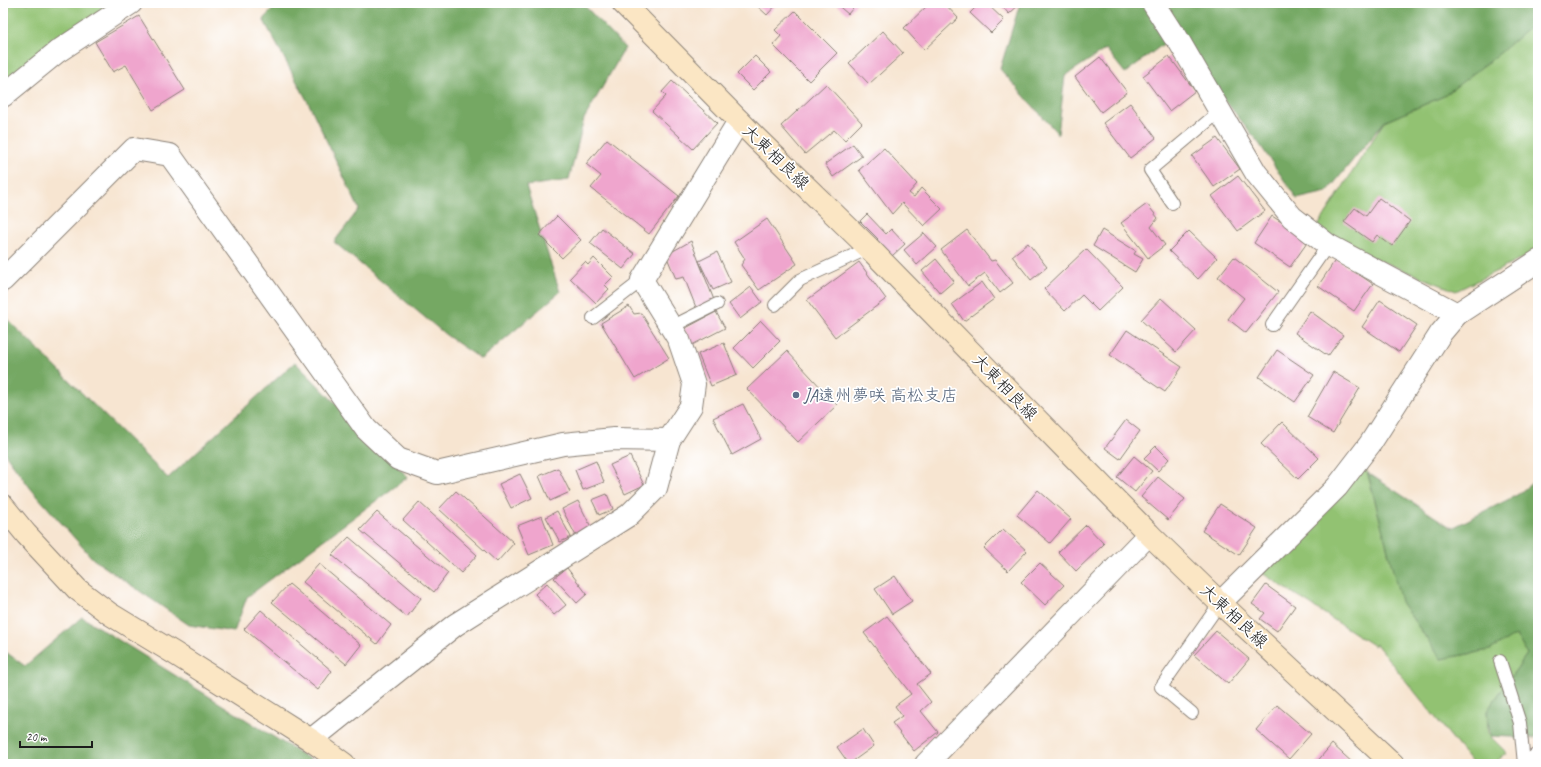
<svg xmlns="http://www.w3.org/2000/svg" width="1541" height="767" viewBox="0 0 1541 767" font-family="Caveat,'Klee One',sans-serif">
<rect width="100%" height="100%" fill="#fff"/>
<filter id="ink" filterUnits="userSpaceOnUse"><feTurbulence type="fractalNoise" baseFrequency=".025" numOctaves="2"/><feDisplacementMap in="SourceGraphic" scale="8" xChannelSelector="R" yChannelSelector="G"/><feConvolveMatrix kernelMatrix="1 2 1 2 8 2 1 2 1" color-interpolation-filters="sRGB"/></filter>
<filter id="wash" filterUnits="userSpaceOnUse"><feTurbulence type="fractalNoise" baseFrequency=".012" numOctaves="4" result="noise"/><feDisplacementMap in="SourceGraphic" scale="16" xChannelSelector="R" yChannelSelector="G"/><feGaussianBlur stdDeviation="0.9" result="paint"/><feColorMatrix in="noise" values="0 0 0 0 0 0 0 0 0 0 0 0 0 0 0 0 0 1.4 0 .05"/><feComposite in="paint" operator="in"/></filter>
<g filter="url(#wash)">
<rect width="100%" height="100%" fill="#f7e5d1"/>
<g fill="#92c272" stroke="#576f47">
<polygon points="3,3 108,3 109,4 3,88"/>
<polygon points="1538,19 1538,251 1456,291 1313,234 1384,122 1444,96"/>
<polygon points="1366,468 1403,605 1441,659 1490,650 1515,634 1527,654 1487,711 1488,734 1507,753 1493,764 1473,764 1376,644 1374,646 1262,573"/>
</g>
<g fill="#75a864" stroke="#486240">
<polygon points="279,3 582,3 625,48 584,119 569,180 526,186 560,292 481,359 446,335 334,242 359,209 310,106 263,19"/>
<polygon points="1020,3 1538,3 1538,20 1500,53 1444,96 1384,122 1327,192 1297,199 1258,142 1174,36 1125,73 1106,49 1065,76 1058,134 1000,69"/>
<polygon points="3,315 168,478 295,362 408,477 247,597 234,632 189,625 93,559 31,489 3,451"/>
<polygon points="1368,473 1452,528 1517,495 1538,478 1538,735 1534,738 1490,736 1487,711 1527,654 1516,635 1490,650 1441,659 1401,602"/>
<polygon points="82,617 293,749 318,764 3,764 3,650 25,666"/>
</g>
<g id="blocks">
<g fill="#efa5cd">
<polygon points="754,3 778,3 767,15"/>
<polygon points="835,3 857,3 848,14"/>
<polygon points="930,3 944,3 958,18 924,50 904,28"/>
<polygon points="980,3 986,3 1004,20 991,33 970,13"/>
<polygon points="999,3 1021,3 1009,14"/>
<polygon points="795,11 837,53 809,81 773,45 781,36 775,30"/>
<polygon points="139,16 185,90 153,110 126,65 113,72 95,42"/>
<polygon points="883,31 903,53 869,84 849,63"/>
<polygon points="755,56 771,72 753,90 737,74"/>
<polygon points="1169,56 1195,91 1169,111 1143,76"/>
<polygon points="1100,57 1127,92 1101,112 1075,77"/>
<polygon points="672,81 717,123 693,149 652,111 666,96 662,92"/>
<polygon points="826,84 862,123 845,140 834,130 805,154 781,126"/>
<polygon points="1130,103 1156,138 1130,158 1103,123"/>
<polygon points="1217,138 1240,169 1214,187 1192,156"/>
<polygon points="607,139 679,196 649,234 591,188 601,176 586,164"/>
<polygon points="853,144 862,156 833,177 825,164"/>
<polygon points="884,148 917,184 909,193 914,197 921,188 942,209 924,226 902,203 892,214 859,170"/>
<polygon points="1238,176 1265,211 1238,231 1212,196"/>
<polygon points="1379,198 1410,221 1392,246 1377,235 1372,242 1344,222 1355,208 1366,216"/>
<polygon points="1147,204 1158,218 1151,227 1165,245 1148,258 1121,223"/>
<polygon points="867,214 886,234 891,229 905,244 892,256 877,240 878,239 860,221"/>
<polygon points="557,216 581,240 562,258 539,235"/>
<polygon points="1272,216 1309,240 1290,267 1254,243"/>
<polygon points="767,219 797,264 759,290 741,265 745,259 734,242"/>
<polygon points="602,228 635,254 623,269 590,243"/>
<polygon points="967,230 991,261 995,260 1013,283 1000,293 985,273 968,286 941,250"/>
<polygon points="1102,230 1136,251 1134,254 1143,259 1135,272 1093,246"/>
<polygon points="1189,231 1217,258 1198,279 1169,251"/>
<polygon points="924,233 937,247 917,265 904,250"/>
<polygon points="691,241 714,300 697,310 684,277 676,279 666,255"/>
<polygon points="1028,243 1047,267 1031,280 1012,256"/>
<polygon points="1086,249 1123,287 1098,311 1082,295 1065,311 1044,289"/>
<polygon points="717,252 731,282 713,290 699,261"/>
<polygon points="1234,257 1278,292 1246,333 1228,319 1244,298 1218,277"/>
<polygon points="594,258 613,277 605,285 609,289 596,303 570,278 585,262 588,265"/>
<polygon points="936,259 954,281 940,293 922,271"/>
<polygon points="1336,259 1373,284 1354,311 1318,286"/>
<polygon points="859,262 886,299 835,337 807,300"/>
<polygon points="982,282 994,299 964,321 952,304"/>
<polygon points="751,287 762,302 740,319 729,304"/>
<polygon points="1161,298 1196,330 1176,352 1141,320"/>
<polygon points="1380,300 1417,325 1399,352 1362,327"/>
<polygon points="629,306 634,314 641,313 669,358 635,379 601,323"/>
<polygon points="1310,311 1343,335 1328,356 1295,333"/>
<polygon points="716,312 725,328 692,345 684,329"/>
<polygon points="761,321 780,341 753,368 734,348"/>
<polygon points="1127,330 1182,367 1165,392 1110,355"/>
<polygon points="724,343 737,375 711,386 698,354"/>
<polygon points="1277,350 1314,375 1295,402 1259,377"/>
<polygon points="787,351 837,405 798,442 747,389"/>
<polygon points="1333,372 1360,388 1333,433 1307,417"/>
<polygon points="743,404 761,439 732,455 713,418"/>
<polygon points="1126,420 1140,431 1120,459 1105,448"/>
<polygon points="1282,422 1319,458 1298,479 1261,444"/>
<polygon points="1156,446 1169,459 1158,471 1144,458"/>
<polygon points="630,456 644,485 625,494 610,465"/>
<polygon points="1134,456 1152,471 1135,492 1117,477"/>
<polygon points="596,461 604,482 583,490 575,470"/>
<polygon points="558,468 570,492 550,501 539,476"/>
<polygon points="520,474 532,498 511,508 499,484"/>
<polygon points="1158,477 1185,499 1168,520 1141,497"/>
<polygon points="1038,490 1071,519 1050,543 1017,515"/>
<polygon points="456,491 514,543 497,562 439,509"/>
<polygon points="607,494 613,509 599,515 592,500"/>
<polygon points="578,501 592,529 576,536 562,509"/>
<polygon points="419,502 477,555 461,573 403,520"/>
<polygon points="1220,504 1257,528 1239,555 1202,531"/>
<polygon points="557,511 571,537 560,542 546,517"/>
<polygon points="377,512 448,573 434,592 360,530"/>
<polygon points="542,516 553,545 529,555 517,526"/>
<polygon points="1086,525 1104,544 1076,571 1058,552"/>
<polygon points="1003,529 1027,551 1008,571 984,548"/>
<polygon points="349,537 421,598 407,617 332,555"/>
<polygon points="1040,563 1064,585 1045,605 1021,582"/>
<polygon points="319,564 391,625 377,644 303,582"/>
<polygon points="567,568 587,594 577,603 554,578"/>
<polygon points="895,576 912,601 892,614 875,589"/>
<polygon points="547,583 566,605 554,615 535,594"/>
<polygon points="289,584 361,645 346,664 272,602"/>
<polygon points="1266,585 1295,606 1277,631 1260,619 1265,613 1252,604"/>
<polygon points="261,610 332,671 318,690 244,629"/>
<polygon points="887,616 931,674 917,684 931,702 921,711 938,732 914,751 892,723 902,716 895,706 911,694 864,633"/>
<polygon points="1216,631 1249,659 1228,684 1194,655"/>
<polygon points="1277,705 1311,734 1289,759 1256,730"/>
<polygon points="863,729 874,746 849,764 837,747"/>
<polygon points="1332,744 1354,764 1315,764"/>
</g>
</g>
</g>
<g filter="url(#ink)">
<use href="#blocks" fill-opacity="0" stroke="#8a8076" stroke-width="1"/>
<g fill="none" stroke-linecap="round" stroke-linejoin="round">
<defs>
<g id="lane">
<polyline points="1172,203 1150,170 1220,111"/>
<polyline points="775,305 800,280 869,248"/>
<polyline points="593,318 642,280"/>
<polyline points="1272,325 1328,245"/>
<polyline points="671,327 717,304"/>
<polyline points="1500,661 1520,723 1524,764"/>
<polyline points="1192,713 1161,687 1220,603"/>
<polyline points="1525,763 1538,753"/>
</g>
<g id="street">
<polyline points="1153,3 1174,36 1176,36 1256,173 1292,217 1328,245 1457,314"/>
<polyline points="3,96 57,52 131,3"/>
<polyline points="3,280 134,149 170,155 366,429 398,459 437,473 563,444 614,439 669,440"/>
<polyline points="1220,603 1337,487 1370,444 1441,333 1457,314 1538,261"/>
<polyline points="311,740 455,625 629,515 656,488 669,440 691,406 694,384 679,340 642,280 739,121"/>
<polyline points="926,764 1149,534"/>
</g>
<g id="secondary">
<polyline points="623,3 756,138 869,248 1149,534 1220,603 1393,764"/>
<polyline points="3,506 26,534 77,589 110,614 174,653 311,740 344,764"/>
</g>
</defs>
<use href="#lane" stroke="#8a8076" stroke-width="14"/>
<use href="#street" stroke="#8a8076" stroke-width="24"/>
<use href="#secondary" stroke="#8a8076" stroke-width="24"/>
<use href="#lane" stroke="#fff" stroke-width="12"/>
<use href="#street" stroke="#fff" stroke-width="22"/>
<use href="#secondary" stroke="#fbe6c4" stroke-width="22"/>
</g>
</g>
<circle fill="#5c6f8a" stroke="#fff" stroke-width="1.5" cx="796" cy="395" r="4"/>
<g text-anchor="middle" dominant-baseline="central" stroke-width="3.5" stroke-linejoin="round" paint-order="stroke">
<g font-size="17" fill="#1c1c1c" stroke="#fff">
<text transform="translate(776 157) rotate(44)">大東相良線</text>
<text transform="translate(1005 387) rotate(46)">大東相良線</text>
<text transform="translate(1234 616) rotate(43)">大東相良線</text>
</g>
<g font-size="17" fill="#4e5e75" stroke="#fff" text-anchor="start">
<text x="804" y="395">JA遠州夢咲 高松支店</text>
</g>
</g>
<rect width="1541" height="767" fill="none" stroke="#fff" stroke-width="16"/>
<path d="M20 741v6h72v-6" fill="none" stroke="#1c1c1c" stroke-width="2"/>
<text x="26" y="741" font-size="12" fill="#1c1c1c" stroke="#ffffff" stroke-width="3" paint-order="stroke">20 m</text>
</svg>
